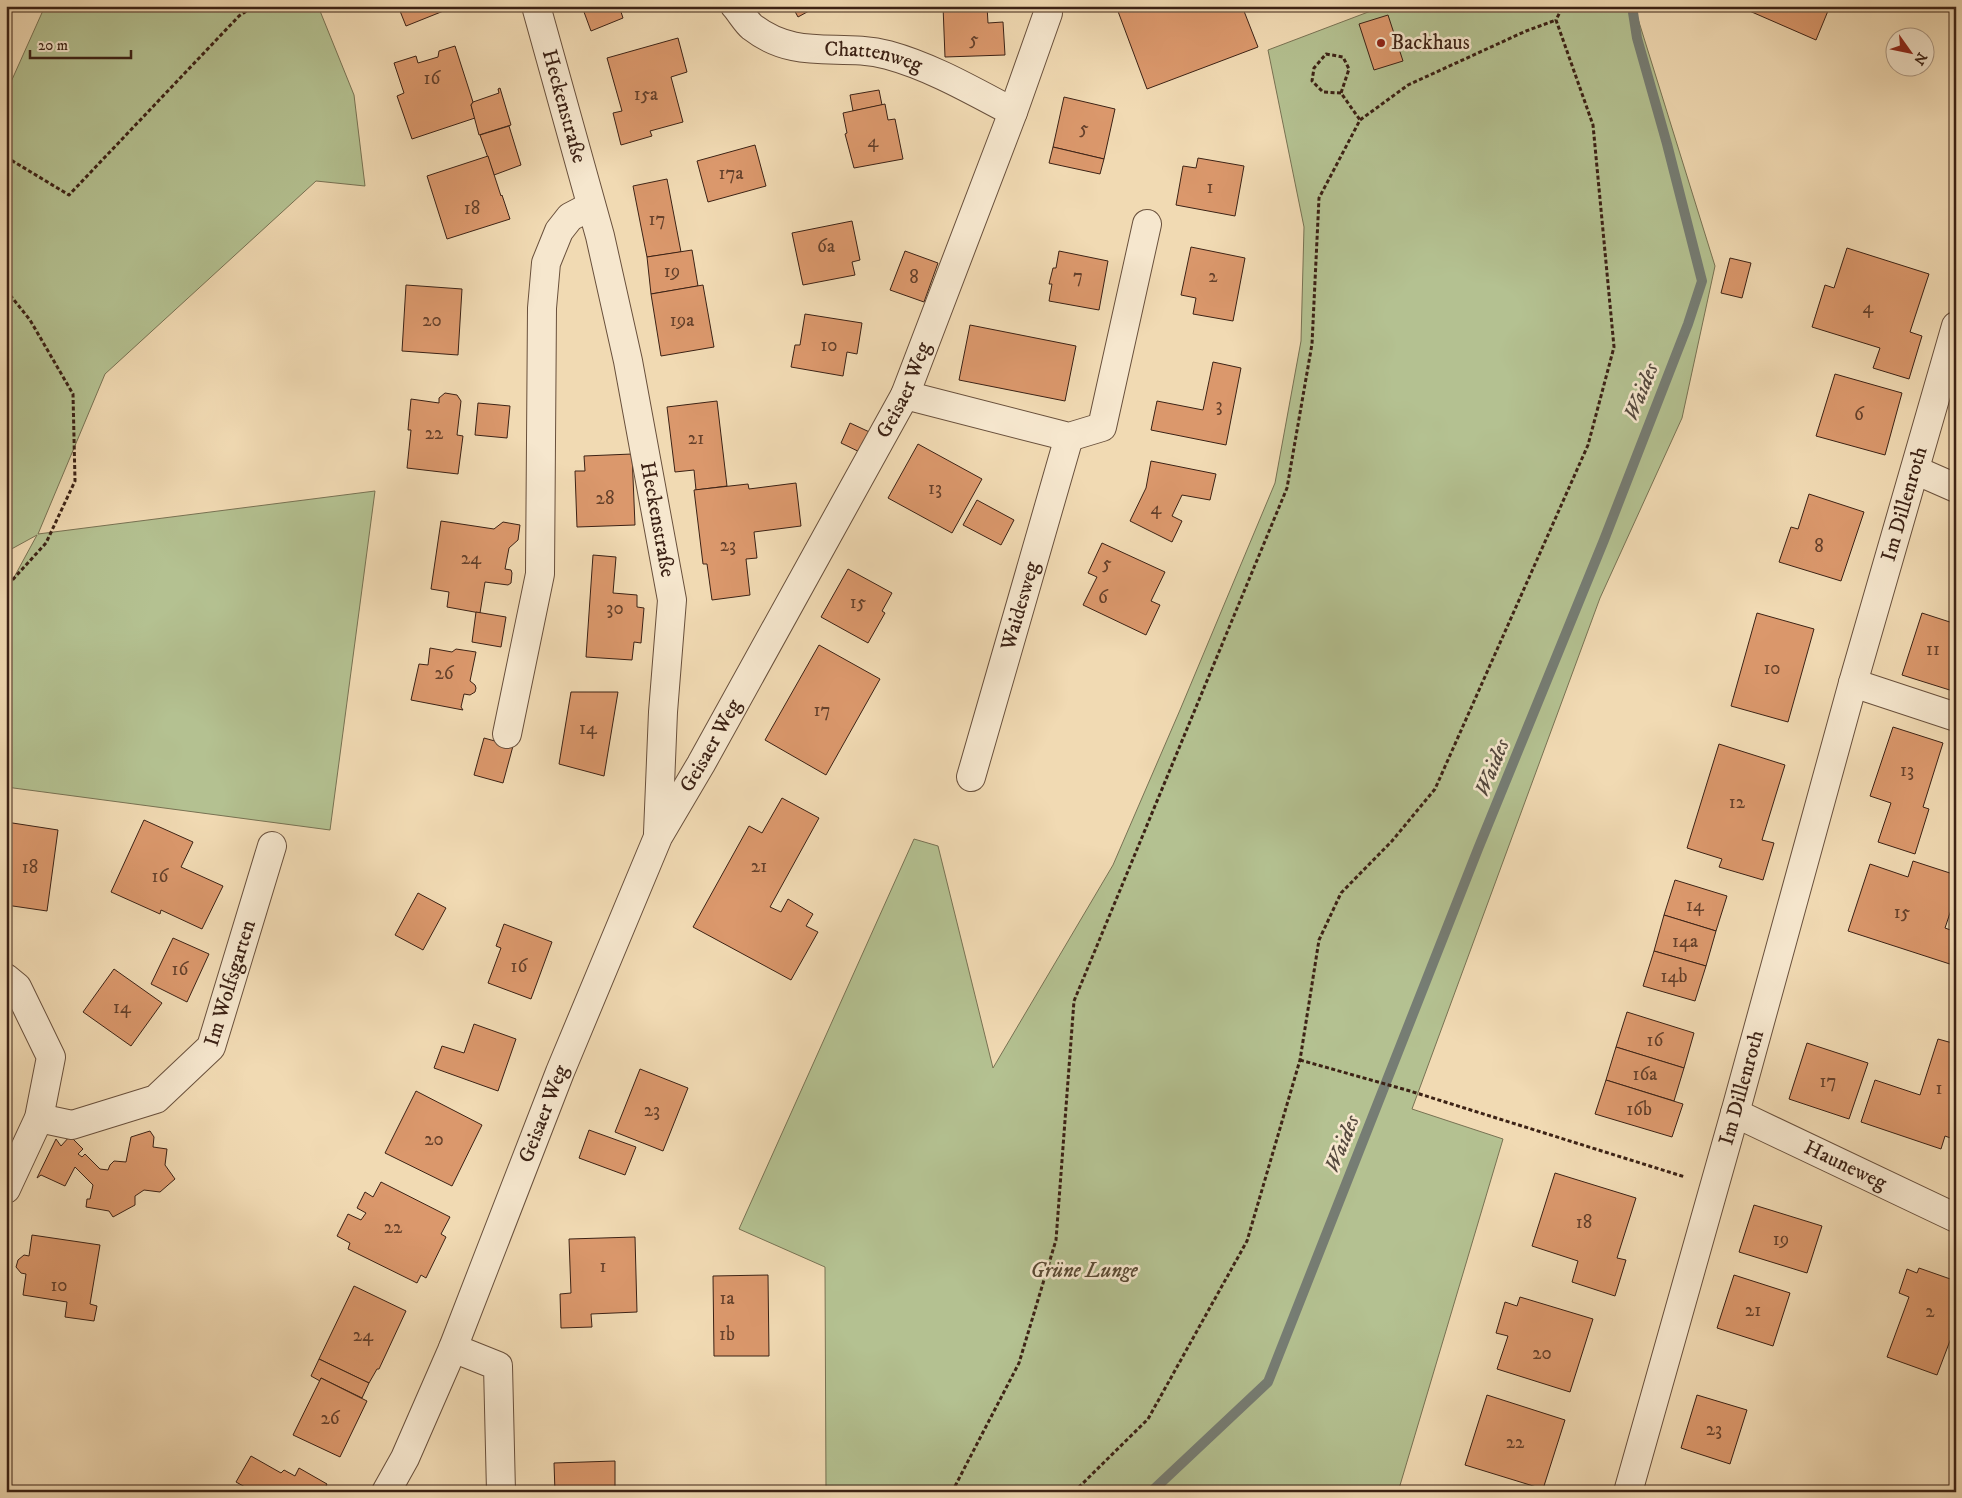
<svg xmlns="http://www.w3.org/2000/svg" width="1962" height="1498" viewBox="0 0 1962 1498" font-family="'IM FELL DW Pica',serif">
<rect width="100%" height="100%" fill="#f1dab3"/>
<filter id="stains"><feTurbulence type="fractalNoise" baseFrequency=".004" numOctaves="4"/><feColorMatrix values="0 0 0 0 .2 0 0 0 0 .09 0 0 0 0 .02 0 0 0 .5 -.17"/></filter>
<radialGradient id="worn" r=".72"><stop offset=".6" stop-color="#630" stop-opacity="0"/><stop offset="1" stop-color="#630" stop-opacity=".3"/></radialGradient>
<g fill="#b4c191" stroke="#787253">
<polygon points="45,6 318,6 354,95 365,186 316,181 105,374 38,534 375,491 330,830 6,787 6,592 37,535 6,552 6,93"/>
<polygon points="1384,6 1634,6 1715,266 1682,418 1600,598 1412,1109 1503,1139 1398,1492 826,1492 825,1267 739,1229 914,839 938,846 993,1068 1113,865 1180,710 1275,483 1301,341 1304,227 1268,50"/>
</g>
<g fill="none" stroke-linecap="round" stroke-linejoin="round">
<polyline stroke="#767d74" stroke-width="10" points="1151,1492 1268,1382 1478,849 1604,540 1688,324 1702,281 1667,144 1637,38 1632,6"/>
</g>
<g fill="#db986c" stroke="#3c2215">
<polygon points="398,6 456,6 406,26"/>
<polygon points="598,6 619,6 623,18 591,31 584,12"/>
<polygon points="792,6 818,6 798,17"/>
<polygon points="943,6 987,6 988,23 1003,22 1005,55 945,57"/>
<polygon points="1116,6 1242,6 1258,47 1147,89"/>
<polygon points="1738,6 1830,6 1816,40"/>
<polygon points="1388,15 1403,61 1374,70 1359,24"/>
<polygon points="678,38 687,72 671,77 683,122 650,131 652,136 621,145 613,113 622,111 607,58"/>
<polygon points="455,46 473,102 471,105 475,118 412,139 397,96 404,93 394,63 416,56 418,63 438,57 439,51"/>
<polygon points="500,88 511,125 479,135 471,105 473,102 499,93 498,89"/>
<polygon points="879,90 882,105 853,111 850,95"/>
<polygon points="1064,97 1115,109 1104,159 1053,147"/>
<polygon points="885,104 888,120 895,119 903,159 854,168 845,134 847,133 843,113"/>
<polygon points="509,126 521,165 494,175 480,135"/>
<polygon points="755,145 766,186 708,202 697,161"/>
<polygon points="1053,147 1104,159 1100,174 1049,163"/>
<polygon points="488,156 501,196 502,195 510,219 447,239 427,176"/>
<polygon points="1198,158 1244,166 1235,216 1176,205 1183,166 1196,168"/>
<polygon points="667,179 681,252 647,257 633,186"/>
<polygon points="852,221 860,260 852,262 855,275 803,285 792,233"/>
<polygon points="1191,247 1245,258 1233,321 1193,314 1196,298 1181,295"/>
<polygon points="1847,248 1929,274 1910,332 1922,336 1909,379 1873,368 1880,348 1812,327 1825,285 1834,288"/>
<polygon points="692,250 698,286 651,294 647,257"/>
<polygon points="905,251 938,263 924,302 890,290"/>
<polygon points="1059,251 1108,261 1099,310 1049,301 1052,284 1049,284 1053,268 1056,268"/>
<polygon points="1730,258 1751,263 1742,298 1721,293"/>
<polygon points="406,285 462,289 458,355 402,351"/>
<polygon points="703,285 714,347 661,356 651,294"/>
<polygon points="805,314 862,323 857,354 847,352 843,376 791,367 795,345 800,345"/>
<polygon points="970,325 1076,346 1065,401 959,380"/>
<polygon points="1213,362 1241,368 1226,445 1151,430 1157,401 1203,410"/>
<polygon points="1835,374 1902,393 1885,455 1816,436"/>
<polygon points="445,393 457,395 461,401 457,435 463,436 458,474 407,468 411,430 408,430 411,399 439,403 439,398"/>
<polygon points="717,401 727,486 696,490 694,470 675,472 667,407"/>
<polygon points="478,403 510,406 507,438 475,435"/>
<polygon points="850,423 876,435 866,455 841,443"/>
<polygon points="918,444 982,479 952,533 888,498"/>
<polygon points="632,454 635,525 577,527 575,471 585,471 584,456"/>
<polygon points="1151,461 1216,474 1210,500 1182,495 1172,516 1182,521 1172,542 1130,521 1146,488"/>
<polygon points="796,483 801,526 754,532 757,558 746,559 750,595 712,600 707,564 703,564 694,490 748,484 749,489"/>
<polygon points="1809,494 1864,512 1841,581 1779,562 1791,527 1798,529"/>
<polygon points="977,500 1014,520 1001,545 963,525"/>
<polygon points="441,521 494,529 503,522 520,525 518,540 509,548 505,569 511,570 512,573 511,583 508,585 485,582 480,613 447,607 449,592 431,589"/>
<polygon points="1102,543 1165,572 1151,601 1160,605 1146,635 1083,605 1097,577 1088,573"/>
<polygon points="593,555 616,557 613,593 637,595 637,607 644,608 641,643 634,642 632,660 586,657"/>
<polygon points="848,569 892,593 882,611 885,613 868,643 821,617"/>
<polygon points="476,612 506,617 501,647 472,642"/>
<polygon points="1757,613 1814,629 1788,722 1731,706"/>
<polygon points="1922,613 1956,624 1956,692 1902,675"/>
<polygon points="819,645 880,679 826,775 765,740"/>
<polygon points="430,648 452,652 456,649 476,652 470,681 475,685 476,688 475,692 470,695 464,694 461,707 463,710 411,700 419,664 428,665"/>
<polygon points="571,692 618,692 604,776 559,764"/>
<polygon points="1893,727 1943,743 1923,807 1929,809 1915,854 1878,842 1891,803 1870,796"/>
<polygon points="484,738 513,746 503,783 474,775"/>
<polygon points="1719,744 1785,765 1762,840 1774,843 1763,880 1719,867 1722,859 1687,848"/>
<polygon points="782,798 819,818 770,907 781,912 788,899 813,914 806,926 818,932 791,980 693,927 749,826 762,833"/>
<polygon points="144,820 193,842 181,867 223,886 202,929 161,910 160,914 111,892"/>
<polygon points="6,822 58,830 47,911 6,905"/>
<polygon points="1913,861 1956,875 1956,895 1945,928 1956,932 1956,966 1848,931 1870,864 1908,877"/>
<polygon points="1675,880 1727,896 1716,931 1664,915"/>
<polygon points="418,893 446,908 423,950 395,935"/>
<polygon points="1664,915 1716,931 1706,966 1654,951"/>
<polygon points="504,924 552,942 531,999 488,983 501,948 496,946"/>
<polygon points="173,938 209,954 187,1002 151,984"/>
<polygon points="1654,951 1706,966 1695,1001 1643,986"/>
<polygon points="114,969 162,1003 131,1046 83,1012"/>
<polygon points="1627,1012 1694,1033 1684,1068 1616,1047"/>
<polygon points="474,1024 516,1039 498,1091 434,1068 442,1046 464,1053"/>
<polygon points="1938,1039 1956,1044 1956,1140 1945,1136 1941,1149 1861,1122 1875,1080 1920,1095"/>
<polygon points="1807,1043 1868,1063 1849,1119 1789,1099"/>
<polygon points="1616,1047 1684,1068 1674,1101 1606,1080"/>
<polygon points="640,1069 688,1088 663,1151 615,1132"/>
<polygon points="1606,1080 1683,1104 1672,1137 1595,1114"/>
<polygon points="416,1091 482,1125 452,1186 385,1153"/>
<polygon points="589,1130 636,1147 625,1175 579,1158"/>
<polygon points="150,1131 154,1137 153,1147 167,1149 165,1165 175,1179 160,1192 144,1190 135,1196 135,1205 113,1217 109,1211 86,1207 87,1199 90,1199 93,1185 75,1167 65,1186 41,1175 37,1178 56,1139 61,1146 70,1136 83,1149 78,1154 82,1157 85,1154 100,1169 108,1170 110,1165 114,1161 126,1162 131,1137"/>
<polygon points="1555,1173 1636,1198 1617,1258 1626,1260 1615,1296 1572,1282 1578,1261 1532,1246"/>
<polygon points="381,1182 450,1217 441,1234 446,1237 426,1278 421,1275 417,1283 348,1249 350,1243 337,1236 348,1214 361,1220 366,1213 357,1208 365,1192 373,1197"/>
<polygon points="1754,1205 1822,1226 1807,1273 1739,1252"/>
<polygon points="32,1235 100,1245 90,1304 97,1306 94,1321 65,1317 67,1302 23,1295 26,1274 21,1273 16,1267 18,1260 24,1255 29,1256"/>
<polygon points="635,1237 637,1312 591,1314 592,1327 561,1328 560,1294 571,1293 569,1239"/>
<polygon points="1919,1268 1956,1281 1956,1325 1937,1375 1887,1357 1909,1297 1899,1293 1907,1269 1917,1273"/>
<polygon points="768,1275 769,1356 714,1356 713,1276"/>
<polygon points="1734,1275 1790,1293 1773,1346 1717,1328"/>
<polygon points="354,1286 406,1311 379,1369 377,1369 369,1383 319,1359"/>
<polygon points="1520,1297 1593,1319 1570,1392 1497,1369 1508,1336 1496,1333 1505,1302 1517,1306"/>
<polygon points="319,1359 369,1383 362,1398 321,1378 320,1381 311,1376"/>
<polygon points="321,1378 367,1401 340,1457 293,1435"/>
<polygon points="1487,1395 1565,1420 1543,1489 1465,1465"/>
<polygon points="1697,1395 1747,1410 1730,1464 1681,1448"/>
<polygon points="251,1456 281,1473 284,1470 295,1476 299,1468 327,1484 323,1492 254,1492 236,1482"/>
<polygon points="615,1461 615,1492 555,1492 554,1463"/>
</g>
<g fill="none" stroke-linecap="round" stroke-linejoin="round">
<defs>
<g id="street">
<path id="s1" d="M536,6L600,236L628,361L672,600L663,712L658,833"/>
<path id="s2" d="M735,6C741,13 746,22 752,27C797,62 840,42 888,55C932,67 973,91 1013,112"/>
<polyline points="905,395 1069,437 1102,427 1147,224"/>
<polyline points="1915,470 1956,488"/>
<polyline points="1853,683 1956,717"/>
<polyline points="507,734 540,574 542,308 546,263 559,231 570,217 591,206"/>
<path id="s3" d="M971,777L1069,437"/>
<polyline points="6,978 17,987 51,1057 39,1118 6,1189"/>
<path id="s4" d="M1735,1113L1956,1218"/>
<path id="s5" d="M39,1118L72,1125L156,1099L211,1047L272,846"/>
<polyline points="453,1348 498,1366 501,1492"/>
<path id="s6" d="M386,1492L405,1458L453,1348L560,1072L658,837L701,764L905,395L1013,112L1048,13V6"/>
<path id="s7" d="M1628,1492L1735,1113L1853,683L1956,326"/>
</g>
</defs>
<use href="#street" stroke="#69503c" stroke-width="30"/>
<g stroke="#3c2215" stroke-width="3" stroke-dasharray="4 2.5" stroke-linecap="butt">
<polyline points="1341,93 1323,92 1312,81 1314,68 1326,54 1343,57 1349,69 1341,93 1360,120"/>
<polyline points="6,157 69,195 239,16 254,6"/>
<polyline points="6,290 30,320 73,394 75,481 46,543 6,587"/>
<polyline points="1300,1060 1410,1091 1685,1177"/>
<polyline points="952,1492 1019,1363 1056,1240 1074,1001 1287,488 1312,344 1319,198 1360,120 1408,85 1526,31 1556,20"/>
<polyline points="1074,1492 1148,1419 1247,1241 1300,1060 1319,940 1341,893 1392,841 1435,789 1588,445 1614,347 1593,125 1556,20 1563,6"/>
</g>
<use href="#street" stroke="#f6e7ce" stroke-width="28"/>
</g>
<circle fill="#8f2418" stroke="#f6e7ce" stroke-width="2" cx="1381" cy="43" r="5"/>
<g text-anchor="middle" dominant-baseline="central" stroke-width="5" stroke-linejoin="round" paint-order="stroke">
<g font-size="19" fill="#64402b">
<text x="974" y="39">5</text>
<text x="432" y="78">16</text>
<text x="646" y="94">15a</text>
<text x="1084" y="128">5</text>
<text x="873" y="141">4</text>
<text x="731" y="173">17a</text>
<text x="1210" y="187">1</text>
<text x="472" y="208">18</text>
<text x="657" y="219">17</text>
<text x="826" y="246">6a</text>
<text x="672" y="271">19</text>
<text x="1078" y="276">7</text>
<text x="1213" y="276">2</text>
<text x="914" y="277">8</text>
<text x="1868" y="307">4</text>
<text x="432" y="320">20</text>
<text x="682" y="320">19a</text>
<text x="829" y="345">10</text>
<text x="1219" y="405">3</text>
<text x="1859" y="414">6</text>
<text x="434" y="433">22</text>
<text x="696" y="438">21</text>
<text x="935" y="488">13</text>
<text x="605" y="498">28</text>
<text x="1156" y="508">4</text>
<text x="728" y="545">23</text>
<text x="1819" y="546">8</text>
<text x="471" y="558">24</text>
<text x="1107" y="563">5</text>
<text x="1103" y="597">6</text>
<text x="858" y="602">15</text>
<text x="615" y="608">30</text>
<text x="1933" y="649">11</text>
<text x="1772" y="668">10</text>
<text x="444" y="673">26</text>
<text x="822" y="710">17</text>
<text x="588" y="728">14</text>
<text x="1907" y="770">13</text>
<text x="1737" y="802">12</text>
<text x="759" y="866">21</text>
<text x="30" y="867">18</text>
<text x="160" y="876">16</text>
<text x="1695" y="905">14</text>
<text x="1902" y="912">15</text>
<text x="1685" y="941">14a</text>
<text x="519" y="966">16</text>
<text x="180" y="969">16</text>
<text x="1674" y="976">14b</text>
<text x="122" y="1007">14</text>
<text x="1655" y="1040">16</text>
<text x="1645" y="1074">16a</text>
<text x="1828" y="1081">17</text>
<text x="1939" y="1088">1</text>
<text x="1639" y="1109">16b</text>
<text x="652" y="1110">23</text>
<text x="434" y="1139">20</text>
<text x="1584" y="1222">18</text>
<text x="393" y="1227">22</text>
<text x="1781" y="1239">19</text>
<text x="603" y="1266">1</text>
<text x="59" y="1285">10</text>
<text x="727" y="1298">1a</text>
<text x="1753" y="1310">21</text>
<text x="1930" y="1311">2</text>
<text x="727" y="1334">1b</text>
<text x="363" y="1335">24</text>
<text x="1542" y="1353">20</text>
<text x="330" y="1418">26</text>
<text x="1714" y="1429">23</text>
<text x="1515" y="1442">22</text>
</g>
<g font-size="21" fill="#3c2215" stroke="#f6e7ce" text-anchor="start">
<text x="1391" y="43">Backhaus</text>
</g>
<g font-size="21" fill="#3c2215" stroke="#f6e7ce">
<text stroke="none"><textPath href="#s2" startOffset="154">Chattenweg</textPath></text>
<text stroke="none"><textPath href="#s1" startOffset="104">Heckenstraße</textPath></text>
<text stroke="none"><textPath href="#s6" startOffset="1220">Geisaer Weg</textPath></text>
<text stroke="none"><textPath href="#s7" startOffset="1026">Im Dillenroth</textPath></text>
<text stroke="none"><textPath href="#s1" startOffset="528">Heckenstraße</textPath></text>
<text stroke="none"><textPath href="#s3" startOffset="178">Waidesweg</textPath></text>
<text stroke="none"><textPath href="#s6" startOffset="815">Geisaer Weg</textPath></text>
<text stroke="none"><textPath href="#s5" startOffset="264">Im Wolfsgarten</textPath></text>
<text stroke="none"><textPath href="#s7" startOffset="420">Im Dillenroth</textPath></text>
<text stroke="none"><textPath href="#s6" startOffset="410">Geisaer Weg</textPath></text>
<text stroke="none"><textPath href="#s4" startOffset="122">Hauneweg</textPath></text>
</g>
<g font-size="21" font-style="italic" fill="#5a4a34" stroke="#f6e7ce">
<text x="1084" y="1271">Grüne Lunge</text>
</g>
<g font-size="22" font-style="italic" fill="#54483d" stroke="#f6e7ce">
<text transform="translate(1641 392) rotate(-68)">Waides</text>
<text transform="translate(1492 768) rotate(-68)">Waides</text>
<text transform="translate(1342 1144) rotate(-68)">Waides</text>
</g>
</g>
<rect width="1962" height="1498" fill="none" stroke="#f1dab3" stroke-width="25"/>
<rect x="8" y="8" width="1947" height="1483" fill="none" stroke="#3c2215" stroke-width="2.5"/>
<rect x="12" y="12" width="1937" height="1473" fill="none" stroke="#3c2215"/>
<g transform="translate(1910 52) rotate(123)"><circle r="24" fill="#f6e7ce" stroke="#ac9884"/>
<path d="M0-4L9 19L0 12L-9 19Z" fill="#8f2418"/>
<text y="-8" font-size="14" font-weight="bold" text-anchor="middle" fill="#3c2215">N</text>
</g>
<path d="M30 50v8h101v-8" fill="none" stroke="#3c2215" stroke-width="2.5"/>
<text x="38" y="50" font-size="15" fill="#3c2215" stroke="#f6e7ce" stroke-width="4" paint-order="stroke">20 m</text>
<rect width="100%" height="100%" filter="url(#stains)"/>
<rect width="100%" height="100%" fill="url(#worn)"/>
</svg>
